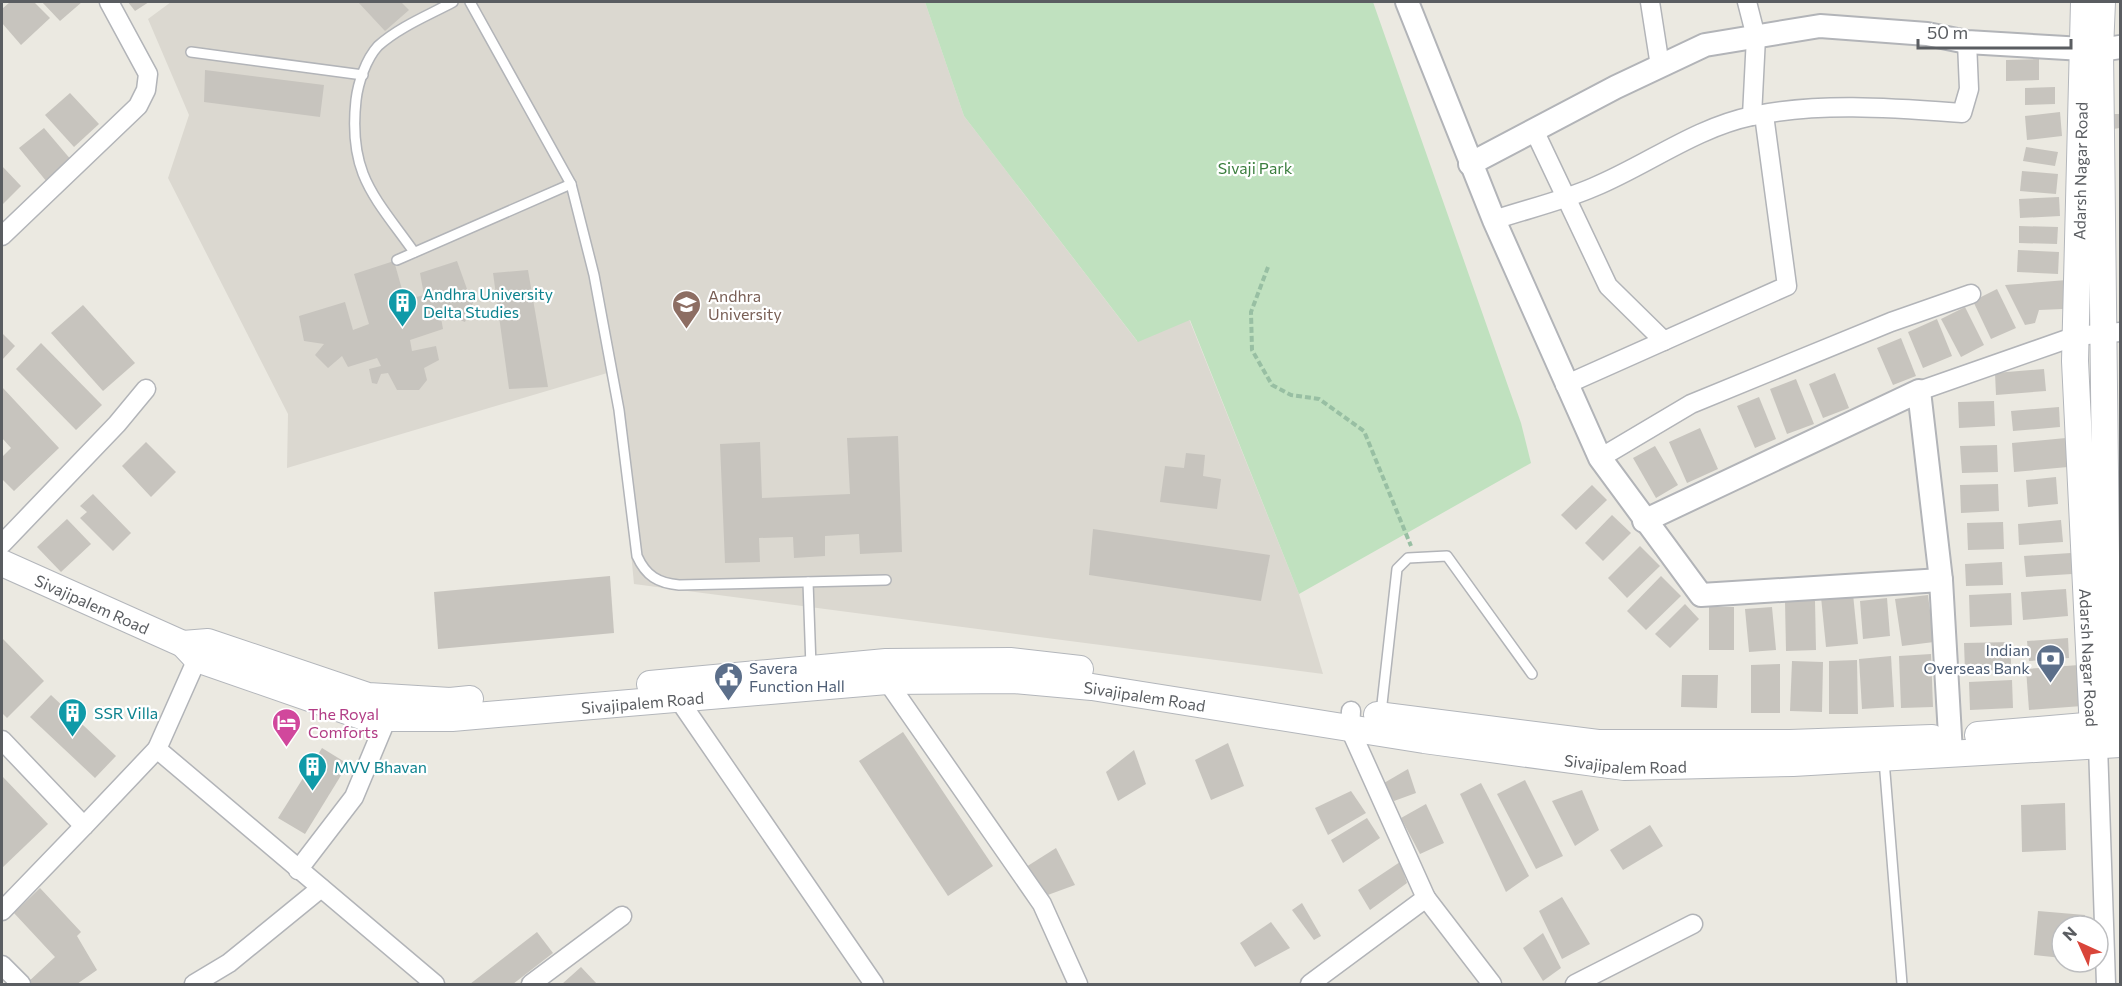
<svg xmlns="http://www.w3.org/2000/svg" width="2122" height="986" viewBox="0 0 2122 986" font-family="Commissioner,sans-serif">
<rect width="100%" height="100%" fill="#ebe9e1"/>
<polygon fill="#dbd8d0" points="171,2 925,2 964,116 1137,341 1189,319 1299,594 1323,674 634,584 614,371 287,468 288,414 168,178 189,115 148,19"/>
<polygon fill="#c0e1bf" points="925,2 1373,2 1521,423 1531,463 1299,594 1190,320 1138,342 964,116"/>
<g fill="#c7c4be">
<polygon points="10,2 34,2 50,18 21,45 2,23 2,9"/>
<polygon points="42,2 82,2 60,21"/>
<polygon points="128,2 149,2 135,11"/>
<polygon points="358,2 401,2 409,10 385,31"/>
<polygon points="2039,59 2039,80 2006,81 2006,60"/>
<polygon points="205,70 324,85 320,117 204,102"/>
<polygon points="2055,87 2055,104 2025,105 2025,88"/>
<polygon points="70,93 99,124 74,147 45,115"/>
<polygon points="2060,112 2062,136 2027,140 2025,116"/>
<polygon points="2113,114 2120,114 2120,128 2113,129"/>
<polygon points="44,128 72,161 47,182 19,148"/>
<polygon points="2026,147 2058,152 2055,166 2023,161"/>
<polygon points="2,166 21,186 3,204 2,202"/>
<polygon points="2022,171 2058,174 2056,194 2020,191"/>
<polygon points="2059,197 2060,216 2020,218 2019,199"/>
<polygon points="2019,226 2058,227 2057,244 2019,243"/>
<polygon points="2018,250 2059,252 2058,274 2017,272"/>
<polygon points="394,261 405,300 424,295 420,273 457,261 467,289 461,294 475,298 465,322 440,312 443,329 410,340 412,351 436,346 439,360 424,368 427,380 419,390 397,390 388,373 381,374 377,384 372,383 369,369 381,366 377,358 348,367 342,356 328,368 315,355 324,344 304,341 299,316 345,302 353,330 369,324 354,274"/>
<polygon points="528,270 548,387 509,389 493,273"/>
<polygon points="2067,280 2063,309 2039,310 2035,323 2025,325 2005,285"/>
<polygon points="1997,289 2016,328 1991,339 1973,301"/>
<polygon points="83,305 135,363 103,391 51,333"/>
<polygon points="1965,307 1984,345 1961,357 1941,319"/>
<polygon points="1937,319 1952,356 1923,368 1908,332"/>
<polygon points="2,333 15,346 2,360"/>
<polygon points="1901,338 1916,376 1893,385 1877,348"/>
<polygon points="41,343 102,405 76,430 16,369"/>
<polygon points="2044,369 2046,391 1996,395 1995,373"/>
<polygon points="1835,373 1849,408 1823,418 1809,384"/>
<polygon points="1796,379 1814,424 1787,434 1770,389"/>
<polygon points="2,387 59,448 14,491 2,479 2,457 11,448 2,438"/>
<polygon points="1759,397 1776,439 1755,448 1737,406"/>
<polygon points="1994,401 1995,426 1959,428 1958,402"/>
<polygon points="2059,407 2060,427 2013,431 2011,411"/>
<polygon points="1700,428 1718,469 1687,483 1669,442"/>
<polygon points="898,436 902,552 860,554 859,534 825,536 825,556 794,558 793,537 759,538 760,562 725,563 720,444 760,442 762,498 850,494 847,438"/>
<polygon points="2066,438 2068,467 2014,472 2012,443"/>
<polygon points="146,442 176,472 151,497 122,466"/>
<polygon points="1997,445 1998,472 1962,473 1960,446"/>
<polygon points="1655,446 1678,485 1656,498 1633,458"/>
<polygon points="1186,453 1205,455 1203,476 1221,479 1217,509 1160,502 1165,466 1184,468"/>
<polygon points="2056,477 2058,504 2028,507 2026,480"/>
<polygon points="1998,484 1999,511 1961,513 1960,485"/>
<polygon points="1592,485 1607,500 1576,530 1561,515"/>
<polygon points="93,494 131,533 113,551 80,518 87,512 80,506"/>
<polygon points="1612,515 1631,533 1603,561 1585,543"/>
<polygon points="67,519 91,544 61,572 37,547"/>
<polygon points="2061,520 2063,542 2019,545 2018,524"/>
<polygon points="2003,522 2004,549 1968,550 1967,523"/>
<polygon points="1093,529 1270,555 1261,601 1089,575"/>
<polygon points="1640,546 1660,566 1627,598 1608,578"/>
<polygon points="2071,553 2072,574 2026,577 2024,556"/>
<polygon points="2002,562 2003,585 1966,586 1965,564"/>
<polygon points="610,576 614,633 438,649 434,592"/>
<polygon points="1661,576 1681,596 1646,630 1627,611"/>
<polygon points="2066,589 2068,616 2023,620 2021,592"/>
<polygon points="2011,593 2012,625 1970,627 1969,595"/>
<polygon points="1853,594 1858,644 1826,647 1821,597"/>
<polygon points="1928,595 1934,642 1902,646 1895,599"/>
<polygon points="1887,598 1890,636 1863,639 1860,601"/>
<polygon points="1785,601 1815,601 1816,650 1786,651"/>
<polygon points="1685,604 1699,619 1670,648 1655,634"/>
<rect x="1709" y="607" width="25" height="43"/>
<polygon points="1772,607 1776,650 1749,652 1745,609"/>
<polygon points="2,638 44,681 7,718 2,713"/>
<polygon points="2068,638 2069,658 2029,661 2027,641"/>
<polygon points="2011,642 2011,670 1965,671 1964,643"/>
<polygon points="1931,654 1933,707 1901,708 1899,656"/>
<polygon points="1891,656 1894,707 1862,709 1859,659"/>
<polygon points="1857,660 1858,714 1829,714 1829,661"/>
<polygon points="1792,661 1823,662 1822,712 1790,711"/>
<polygon points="1780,664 1780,713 1751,713 1751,665"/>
<polygon points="2079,665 2082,706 2029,710 2026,669"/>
<polygon points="1682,675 1718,675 1717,708 1681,707"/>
<polygon points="2012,680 2013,708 1970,710 1969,682"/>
<polygon points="51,695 116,756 95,778 30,717"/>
<polygon points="903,732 993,866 948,896 859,761"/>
<polygon points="1228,743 1244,786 1211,800 1195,760"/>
<polygon points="322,748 348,764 305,834 278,818"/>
<polygon points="1134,750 1146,784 1118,801 1106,772"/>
<polygon points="1408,769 1416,793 1394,801 1384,783"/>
<polygon points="2,776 48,824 2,868"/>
<polygon points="1525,780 1563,856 1536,869 1497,794"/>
<polygon points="1481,783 1529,876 1506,892 1460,794"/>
<polygon points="1582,790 1599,830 1575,846 1552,801"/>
<polygon points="1351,791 1366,813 1328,835 1315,808"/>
<polygon points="2065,803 2066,850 2022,852 2021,805"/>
<polygon points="1426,804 1444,843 1420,854 1401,818"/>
<polygon points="1367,818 1380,838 1343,863 1331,840"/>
<polygon points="1650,825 1663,846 1623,870 1610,850"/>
<polygon points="1056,848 1075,885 1045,896 1026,867"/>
<polygon points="1400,862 1407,883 1370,910 1358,890"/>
<polygon points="40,888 81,932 77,936 97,970 77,984 26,984 55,957 14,913"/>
<polygon points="1562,897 1590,944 1562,959 1539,911"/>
<polygon points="1302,903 1321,936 1314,940 1292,910"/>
<polygon points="2038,911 2085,915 2084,926 2062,926 2062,958 2034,955"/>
<polygon points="1271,922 1290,948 1255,967 1240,943"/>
<polygon points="537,932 553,953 513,984 470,984"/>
<polygon points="1543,933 1561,968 1543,981 1523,948"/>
<polygon points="581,967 597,984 562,984"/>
</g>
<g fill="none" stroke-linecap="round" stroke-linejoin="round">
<defs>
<g id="service">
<path d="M470,2L571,184L594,275L619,410L637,556C646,576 658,583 679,585L886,580"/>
<polyline points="191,52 363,75"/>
<path d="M414,252C374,196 348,174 356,100C358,83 366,59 378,46C399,27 429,15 453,2"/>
<polyline points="397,260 571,184"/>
<polyline points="808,582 811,667"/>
<polyline points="1381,713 1397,569 1408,558 1447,556 1532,674"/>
<polyline points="1884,760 1902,984"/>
</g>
<g id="minor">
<polyline points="1650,2 1660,66"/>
<polyline points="1747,2 1756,37 1752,116"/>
<polyline points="1534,130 1608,286 1664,341"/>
<path d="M1494,220C1527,209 1562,201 1594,187C1647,165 1695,128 1752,116C1820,102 1893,108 1962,113L1969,89L1967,42"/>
<polyline points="2,236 138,106 146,90 148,74 109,2"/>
<polyline points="1565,385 1787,286 1764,115"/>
<polyline points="1919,391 2076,336 2120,332"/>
<polyline points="1600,458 1691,404 1891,322 1971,294"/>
<polyline points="2,544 117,424 146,389"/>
<polyline points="887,681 1042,904 1078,984"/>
<polyline points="679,700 874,984"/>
<polyline points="1351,711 1350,729 1426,898"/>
<polyline points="2,740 84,826 157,749 435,984"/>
<polyline points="2098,745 2106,984"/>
<polyline points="157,749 197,659"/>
<polyline points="298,870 354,797 387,718"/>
<polyline points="2,911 84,826"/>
<polyline points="2,965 21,984"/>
<polyline points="194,984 229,963 321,888"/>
<polyline points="531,984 622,916"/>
<polyline points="1310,984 1426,898 1492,984"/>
<polyline points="1575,984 1693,924"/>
</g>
<g id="tertiary">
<polyline points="1407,2 1494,220 1600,458 1701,595 1941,580"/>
<polyline points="1470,164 1616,87 1705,45 1820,26 1927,34 1967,42 2100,50 2120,47"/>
<polyline points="1644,521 1919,391 1941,580 1951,753"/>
</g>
<g id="secondary">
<path id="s1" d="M2084,2L2075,361L2093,730"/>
<path id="s2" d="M2,563L183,644L197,659L367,718H452L887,681L1013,680L1092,687L1424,740L1624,767L1793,763L2120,744"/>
<polyline points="183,644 208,642 368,696 450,701 470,699"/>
<polyline points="650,684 886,662 1010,661 1080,669"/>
<polyline points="1377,715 1598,743 1790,743 1932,738"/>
<polyline points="1978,735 2120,723"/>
<polyline points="2101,739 2108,725 2100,50 2102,2"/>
</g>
</defs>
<use href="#service" stroke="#b2b4b8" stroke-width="12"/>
<use href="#minor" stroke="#b2b4b8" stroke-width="21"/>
<use href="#tertiary" stroke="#b2b4b8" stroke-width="26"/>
<use href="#secondary" stroke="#b3b6bb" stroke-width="28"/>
<polyline stroke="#98bfa3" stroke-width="4" stroke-dasharray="6 3" stroke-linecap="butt" points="1268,267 1251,312 1252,350 1272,385 1291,395 1319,399 1364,431 1411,546"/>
<use href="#service" stroke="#fff" stroke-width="9"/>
<use href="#minor" stroke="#fff" stroke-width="18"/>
<use href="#tertiary" stroke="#fff" stroke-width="22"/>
<use href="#secondary" stroke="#fff" stroke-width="26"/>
</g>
<defs>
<symbol id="building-pin" viewBox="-11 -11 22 30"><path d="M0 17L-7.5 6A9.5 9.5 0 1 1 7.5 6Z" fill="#0f9aa8" stroke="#fff"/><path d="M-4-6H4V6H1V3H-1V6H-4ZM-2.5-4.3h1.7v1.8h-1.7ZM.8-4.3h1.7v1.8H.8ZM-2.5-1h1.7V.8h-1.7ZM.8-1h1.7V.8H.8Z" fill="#fff"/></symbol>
<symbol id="university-pin" viewBox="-11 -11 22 30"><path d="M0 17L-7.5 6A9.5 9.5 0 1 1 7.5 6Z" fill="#8d6e63" stroke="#fff"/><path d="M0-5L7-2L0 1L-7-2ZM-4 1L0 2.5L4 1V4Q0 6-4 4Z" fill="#fff"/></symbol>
<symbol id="bank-pin" viewBox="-11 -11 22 30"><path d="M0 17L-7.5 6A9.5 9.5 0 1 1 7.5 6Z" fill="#5c6f8a" stroke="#fff"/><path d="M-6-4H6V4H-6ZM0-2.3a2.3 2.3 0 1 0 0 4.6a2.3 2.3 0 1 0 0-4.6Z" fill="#fff"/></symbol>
<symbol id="civic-pin" viewBox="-11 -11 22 30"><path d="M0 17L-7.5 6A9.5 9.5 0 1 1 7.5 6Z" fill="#5c6f8a" stroke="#fff"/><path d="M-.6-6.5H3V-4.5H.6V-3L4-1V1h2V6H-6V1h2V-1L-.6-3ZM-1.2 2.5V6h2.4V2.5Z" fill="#fff"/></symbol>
<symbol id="hotel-pin" viewBox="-11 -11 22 30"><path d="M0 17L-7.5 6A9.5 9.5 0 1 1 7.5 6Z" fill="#d1479c" stroke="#fff"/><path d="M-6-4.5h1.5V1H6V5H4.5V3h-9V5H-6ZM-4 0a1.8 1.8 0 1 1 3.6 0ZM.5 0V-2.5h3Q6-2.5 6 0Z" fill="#fff"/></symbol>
</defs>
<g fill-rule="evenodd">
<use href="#building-pin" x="386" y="286" width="33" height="45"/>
<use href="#university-pin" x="670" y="288" width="33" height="45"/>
<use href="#bank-pin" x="2034" y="642" width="33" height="45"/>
<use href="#civic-pin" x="712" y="660" width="33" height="45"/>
<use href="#building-pin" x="56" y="696" width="33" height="45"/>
<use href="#hotel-pin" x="270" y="706" width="33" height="45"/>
<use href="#building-pin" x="296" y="750" width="33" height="45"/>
</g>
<g text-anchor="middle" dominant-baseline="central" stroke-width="4.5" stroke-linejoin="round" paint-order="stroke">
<g font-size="16" fill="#3b7e3e" stroke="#fff">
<text x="1255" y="167">Sivaji Park</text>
</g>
<g font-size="16" fill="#5a5d61" stroke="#fff">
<text transform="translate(2080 171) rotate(-89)">Adarsh Nagar Road</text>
<text stroke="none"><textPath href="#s2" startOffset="99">Sivajipalem Road</textPath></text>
<text stroke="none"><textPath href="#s1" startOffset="656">Adarsh Nagar Road</textPath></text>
<text stroke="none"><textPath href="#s2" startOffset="1179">Sivajipalem Road</textPath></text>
<text stroke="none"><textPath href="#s2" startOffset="675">Sivajipalem Road</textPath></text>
<text stroke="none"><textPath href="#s2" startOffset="1665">Sivajipalem Road</textPath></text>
</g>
<g font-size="16" fill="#0d838f" stroke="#fff" text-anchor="start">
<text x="423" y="293">Andhra University<tspan x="423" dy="18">Delta Studies</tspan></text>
<text x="94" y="712">SSR Villa</text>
<text x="334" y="766">MVV Bhavan</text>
</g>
<g font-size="16" fill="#785e54" stroke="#fff" text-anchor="start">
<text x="708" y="295">Andhra<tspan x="708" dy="18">University</tspan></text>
</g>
<g font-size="16" fill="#4e5e75" stroke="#fff" text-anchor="end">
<text x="2030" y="649">Indian<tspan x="2030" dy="18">Overseas Bank</tspan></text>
<text x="749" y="667" text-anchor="start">Savera<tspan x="749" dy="18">Function Hall</tspan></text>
</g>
<g font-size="16" fill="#b23c85" stroke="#fff" text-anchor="start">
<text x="308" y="713">The Royal<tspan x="308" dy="18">Comforts</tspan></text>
</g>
</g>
<rect width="2122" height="986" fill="none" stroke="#5a5d61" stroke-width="6"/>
<g transform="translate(2080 944) rotate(315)"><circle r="28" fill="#ffffff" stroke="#bdbec0" stroke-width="1.5"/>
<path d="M0-4.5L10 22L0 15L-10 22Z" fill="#d9453a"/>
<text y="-9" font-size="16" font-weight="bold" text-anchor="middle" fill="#5a5d61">N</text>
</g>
<path d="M1918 39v9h153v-9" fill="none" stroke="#5a5d61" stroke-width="3"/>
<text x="1927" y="39" font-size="18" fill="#5a5d61" stroke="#ffffff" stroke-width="4.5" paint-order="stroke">50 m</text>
</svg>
